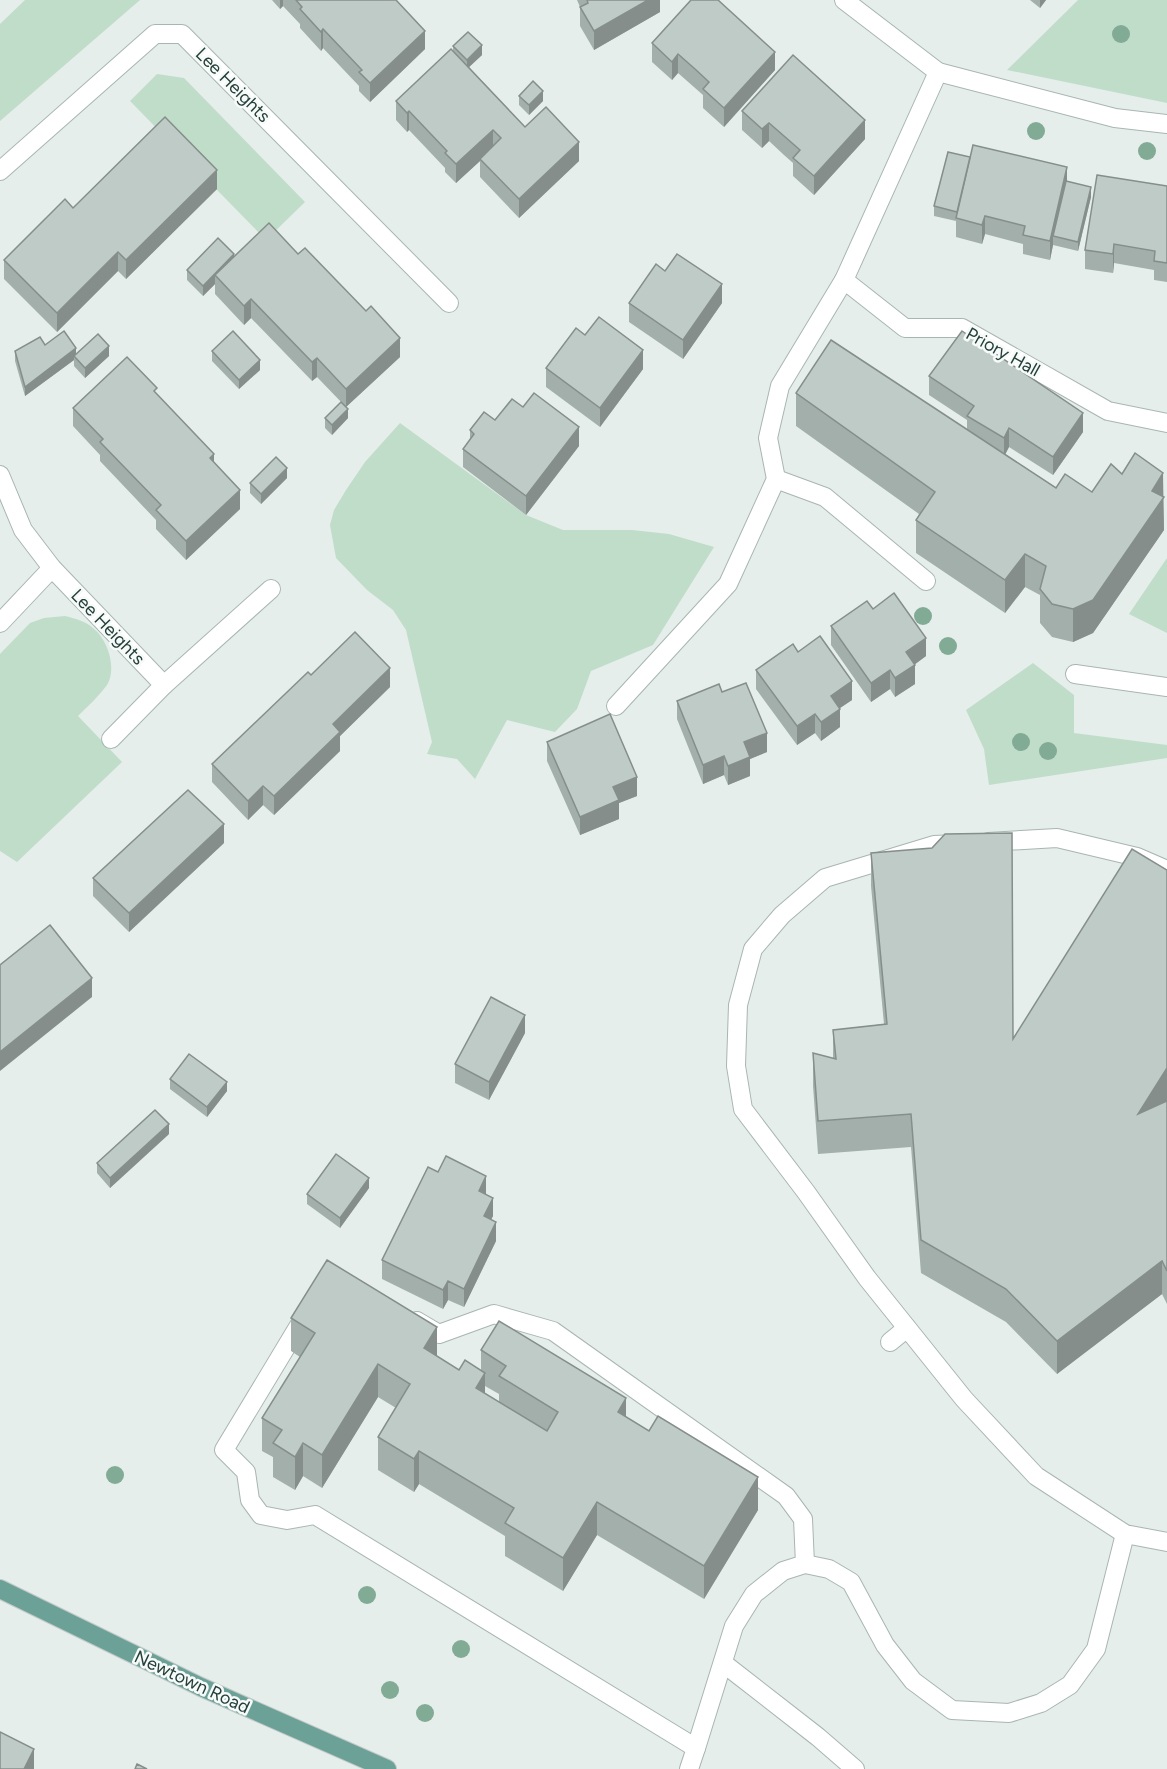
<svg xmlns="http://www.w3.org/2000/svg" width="1167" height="1769" viewBox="0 0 1167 1769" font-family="Figtree,sans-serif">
<rect width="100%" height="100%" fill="#e5eeeb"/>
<g fill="#c0ddca">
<polygon points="25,0 140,0 0,121 0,24"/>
<polygon points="1078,0 1167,0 1167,103 1007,70"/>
<polygon points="157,74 184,78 305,202 266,240 130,101"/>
<polygon points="400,423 526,515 563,530 632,530 669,534 714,547 653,645 591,671 577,709 555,732 507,720 475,779 457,759 427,754 432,742 406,630 393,610 367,590 336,558 330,525 334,510 346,490 365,462"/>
<polygon points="1167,558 1167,633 1129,614"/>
<path d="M65,616C76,619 86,621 94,629C108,640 117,669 107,685C99,696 88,706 78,716L122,762L17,862L0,851V654L30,623L44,618Z"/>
<polygon points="1033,663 1074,695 1074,733 1167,745 1167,758 989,785 984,749 966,710"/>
</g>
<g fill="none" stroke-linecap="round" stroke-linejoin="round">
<defs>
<g id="minor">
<polyline points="844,0 938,72"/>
<polyline points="0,171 155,34 182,34 449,303"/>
<polyline points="844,280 905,328 962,328 1108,411 1167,423"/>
<polyline points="0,475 23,530 52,568 164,685 271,589"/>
<polyline points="776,479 825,497 926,581"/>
<polyline points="0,623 52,568"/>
<polyline points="1075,674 1167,687"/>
<polyline points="616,706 728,584 776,479 768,438 780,386 844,280 938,72 1115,118 1167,124"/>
<polyline points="111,739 164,685"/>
<polyline points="988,842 1057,838 1137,857 1167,870"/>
<polyline points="957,844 934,845 825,878 782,915 753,949 738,1005 736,1066 743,1109 806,1192 867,1278 964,1399 1036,1476 1125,1534 1167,1542"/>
<polyline points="303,1319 224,1450 246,1472 250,1500 261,1515 287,1520 315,1515 696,1748 689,1769"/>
<polyline points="417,1321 439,1334 494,1314 553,1331 786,1496 803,1519 805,1564"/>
<polyline points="890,1342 907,1328"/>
<polyline points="723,1663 818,1737 855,1769"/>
<polyline points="696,1748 734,1626 754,1594 783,1571 805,1564 829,1569 851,1582 885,1645 913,1681 952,1710 1009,1713 1041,1703 1070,1685 1096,1649 1125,1534"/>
</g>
<polyline id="major" points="0,1589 201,1687 387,1769"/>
</defs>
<use href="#minor" stroke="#a8b6b2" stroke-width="20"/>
<use href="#major" stroke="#c2c9c8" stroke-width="20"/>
<use href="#minor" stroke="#fff" stroke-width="18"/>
<use href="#major" stroke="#6ca197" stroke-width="18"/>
</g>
<g fill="#82ab96">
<circle cx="1121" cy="34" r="9"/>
<circle cx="1036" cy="131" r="9"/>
<circle cx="1147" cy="151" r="9"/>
<circle cx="923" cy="616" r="9"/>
<circle cx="948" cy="646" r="9"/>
<circle cx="1021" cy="742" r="9"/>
<circle cx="1048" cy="751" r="9"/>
<circle cx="115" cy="1475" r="9"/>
<circle cx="367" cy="1595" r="9"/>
<circle cx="461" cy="1649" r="9"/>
<circle cx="390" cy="1690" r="9"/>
<circle cx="425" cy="1713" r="9"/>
</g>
<g fill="#a3afab" fill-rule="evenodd">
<polygon points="272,0 396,0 425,49 370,102 359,91 359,86 323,48 321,51 300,28 300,24 283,6 280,9"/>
<polygon points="577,0 660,0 660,12 594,50 580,26 580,7"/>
<polygon points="1030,0 1046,0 1040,8"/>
<polygon points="652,43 775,70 724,127 703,108 703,95 678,73 672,80 652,62"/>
<polygon points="453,46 482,55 469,67 525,127 579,161 519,218 480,177 480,161 456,183 445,172 445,168 428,150 409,130 407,132 396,120 396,101 453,51"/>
<polygon points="519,96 543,101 529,115 519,105"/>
<polygon points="742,111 865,139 814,195 793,176 793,163 784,155 769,141 762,148 742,130"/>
<polygon points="1067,181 1091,197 1078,251 1053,245 1050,260 1023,254 1023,244 985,234 982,244 956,237 956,221 934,216 934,206"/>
<polygon points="1167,186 1167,282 1154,280 1154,270 1114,263 1113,273 1085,269 1085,250"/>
<polygon points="217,189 126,279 118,271 57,332 4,279 4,260 73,208"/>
<polygon points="298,254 400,357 346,407 348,418 332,435 325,428 325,418 344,405 317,377 312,381 251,318 244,325 215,294 215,284 203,296 187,280 187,270 234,257"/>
<polygon points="629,303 722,303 683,359 629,322"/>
<polygon points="45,345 76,354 109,356 85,378 74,366 74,360 25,396 15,361 15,351"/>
<polygon points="212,351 260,370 239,389 212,361"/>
<polygon points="546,368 643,369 600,427 546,387"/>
<polygon points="929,376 1083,432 1053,475 1009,447 1005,454 1056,488 1092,492 1122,474 1163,497 1164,530 1093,633 1073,642 1052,637 1040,623 1040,595 1025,587 1005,613 916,553 916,520 919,514 796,426 796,393 967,429 967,420 929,395"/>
<polygon points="157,394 214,462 240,509 186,560 156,529 156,520 100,461 100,455 73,426 73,408"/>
<polygon points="495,420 579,446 526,515 463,467 463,449 470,440 470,430"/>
<polygon points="287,478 261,504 250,493 250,483"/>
<polygon points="873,609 926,656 915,664 915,684 895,697 890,689 871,702 831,645 831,626"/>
<polygon points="798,652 852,700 840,708 840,727 821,741 815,733 797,745 756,689 756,670"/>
<polygon points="311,675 390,687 340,736 340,751 274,815 263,805 248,820 212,782 212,764"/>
<polygon points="722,692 767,752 750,759 750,776 728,785 724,775 703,784 677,719 677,701"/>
<polygon points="547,742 637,796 619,803 619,819 580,835 547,761"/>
<polygon points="224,843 129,932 93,896 93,878"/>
<polygon points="871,853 1013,1039 1167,870 1167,1304 1162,1294 1057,1374 1006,1322 921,1273 911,1147 818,1154 813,1086 813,1053 833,1058 833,1030 884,1024 871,886"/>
<polygon points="525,1033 489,1100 455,1083 455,1064"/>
<polygon points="170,1079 227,1091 207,1117 170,1089"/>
<polygon points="169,1134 110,1188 97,1173 97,1163"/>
<polygon points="369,1188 340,1228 307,1204 307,1194"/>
<polygon points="486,1194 493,1216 491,1219 496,1241 464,1307 448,1300 443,1309 382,1279 382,1260"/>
<path d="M291,1318L437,1356L459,1370H481V1350L626,1417L758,1510L704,1599L597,1535L563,1591L505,1556V1536L419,1484L414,1492L378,1470V1437L396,1408L378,1397L322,1488L303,1476L295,1490L273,1477V1457L262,1451V1418L300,1357L291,1351ZM485,1386L499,1394V1402L485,1393Z"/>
</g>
<g fill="#858e8b">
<polygon points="280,0 283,0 283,6 280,9"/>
<polygon points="648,0 660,0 660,12 594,50 594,31"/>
<polygon points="1040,0 1046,0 1040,8"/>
<polygon points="323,29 323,48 321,51 321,32"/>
<polygon points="425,31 425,49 370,102 370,83"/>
<polygon points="482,45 482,55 467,69 467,60"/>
<polygon points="775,52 775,70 724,127 724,108"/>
<polygon points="678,54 678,73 672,80 672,62"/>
<polygon points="543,91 543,101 529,115 529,105"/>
<polygon points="409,111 409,130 407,132 407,113"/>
<polygon points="865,120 865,139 814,195 814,176"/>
<polygon points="769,123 769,141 762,148 762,129"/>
<polygon points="493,130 493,149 480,159 480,161 456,183 456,164"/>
<polygon points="579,142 579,161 519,218 519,199"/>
<polygon points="1067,167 1067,186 1053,236 1053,245 1050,260 1050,241"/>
<polygon points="217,170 217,189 126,279 126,260"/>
<polygon points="1091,187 1091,197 1078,251 1078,242"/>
<polygon points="985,216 985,234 982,244 982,225"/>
<polygon points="1114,244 1114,263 1113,273 1113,254"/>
<polygon points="118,252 118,271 57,332 57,313"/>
<polygon points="234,254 234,264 215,275 215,284 203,296 203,286"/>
<polygon points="722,284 722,303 683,359 683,340"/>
<polygon points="251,299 251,318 244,325 244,306"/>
<polygon points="400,338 400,357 346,407 346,389"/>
<polygon points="109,346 109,356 85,378 85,368"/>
<polygon points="76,348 76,358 74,356 74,360 25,396 25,387"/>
<polygon points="643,350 643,369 600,427 600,408"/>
<polygon points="317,358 317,377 312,381 312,362"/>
<polygon points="260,360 260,370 239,389 239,380"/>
<polygon points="348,409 348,418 332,435 332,425"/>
<polygon points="1083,413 1083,432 1053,475 1053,457"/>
<polygon points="579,427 579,446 526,515 526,496"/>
<polygon points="1009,428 1009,447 1004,457 1004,438"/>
<polygon points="214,454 214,473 210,458"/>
<polygon points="287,468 287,478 261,504 261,494"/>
<polygon points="1163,473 1164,530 1093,633 1073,642 1073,609"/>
<polygon points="240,490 240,509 186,560 186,541"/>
<polygon points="1025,554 1025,587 1005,613 1005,580"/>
<polygon points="926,638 926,656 906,671 906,652"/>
<polygon points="915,665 915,684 895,697 895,678"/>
<polygon points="390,668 390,687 340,736 340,751 274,815 274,796 333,724"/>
<polygon points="890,670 890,689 871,702 871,683"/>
<polygon points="852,681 852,700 831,714 831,696"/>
<polygon points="840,709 840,727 821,741 821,722"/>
<polygon points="815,714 815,733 797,745 797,726"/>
<polygon points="767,733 767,752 750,759 750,776 728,785 728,766 744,742"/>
<polygon points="724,756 724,775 703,784 703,765"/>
<polygon points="637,777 637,796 619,803 619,819 580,835 580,817 613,787"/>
<polygon points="263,786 263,805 248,820 248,801"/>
<polygon points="224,824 224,843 129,932 129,913"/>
<polygon points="92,978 92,997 0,1071 0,1052"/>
<polygon points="525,1015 525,1033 489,1100 489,1082"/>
<polygon points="1167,1068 1167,1101 1138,1114"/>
<polygon points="227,1082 227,1091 207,1117 207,1107"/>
<polygon points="169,1124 169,1134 110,1188 110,1178"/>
<polygon points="486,1176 486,1195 479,1191"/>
<polygon points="369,1178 369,1188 340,1228 340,1218"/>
<polygon points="493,1198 493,1216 484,1234 484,1216"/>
<polygon points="496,1222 496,1241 464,1307 464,1289"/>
<polygon points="1162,1261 1162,1294 1057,1374 1057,1341"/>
<polygon points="448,1281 448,1300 443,1309 443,1290"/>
<polygon points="437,1327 437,1361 424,1348"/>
<polygon points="378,1364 378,1397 322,1488 322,1455"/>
<polygon points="485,1373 485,1406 476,1388"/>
<polygon points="626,1398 626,1432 618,1412"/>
<polygon points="303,1443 303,1476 295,1490 295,1457"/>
<polygon points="419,1451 419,1484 414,1492 414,1459"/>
<polygon points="758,1477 758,1510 704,1599 704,1566"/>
<polygon points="597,1502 597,1535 563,1591 563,1558"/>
<polygon points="34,1749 34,1769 24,1769"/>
</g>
<g fill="#becbc7" stroke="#858e8b" stroke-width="1.5">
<polygon points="296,0 396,0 425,31 370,83 359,72 362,70 323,29 321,32 300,9 302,7"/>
<polygon points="587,0 648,0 594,31 580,7 588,3"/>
<polygon points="691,0 718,0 775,52 724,108 703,89 709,82 695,69 678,54 672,62 652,43"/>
<polygon points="468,32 482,45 467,60 453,46"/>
<polygon points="451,49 525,127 546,107 579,142 519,199 480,159 501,138 493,130 456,164 445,153 447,151 409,111 407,113 396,101"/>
<polygon points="793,55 865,120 814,176 793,158 800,150 784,136 769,123 762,129 742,111"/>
<polygon points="533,81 543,91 529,105 519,96"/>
<polygon points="165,117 217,170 126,260 118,252 57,313 4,260 65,199 73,208"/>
<polygon points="973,145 1067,167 1050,241 1023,235 1025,226 985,216 982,225 956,218"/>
<polygon points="948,152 970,157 957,212 934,206"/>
<polygon points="1097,175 1167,186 1167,263 1154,261 1155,251 1114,244 1113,254 1085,250"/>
<polygon points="1066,181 1091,187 1078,242 1053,236"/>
<polygon points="269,223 298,254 305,248 366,311 371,306 400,338 346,389 317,358 312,362 251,299 244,306 215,275"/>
<polygon points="218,238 234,254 203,286 187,270"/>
<polygon points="677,254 722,284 683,340 629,303 656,264 665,271"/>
<polygon points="599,317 643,350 600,408 546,368 576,328 585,335"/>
<polygon points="64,331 76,348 25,387 15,351 40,337 45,345"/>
<polygon points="233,331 260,360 239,380 212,351"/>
<polygon points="962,331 1083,413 1053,457 1009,428 1004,438 967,416 974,406 929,376"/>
<polygon points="98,334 109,346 85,368 74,356"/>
<polygon points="831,340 1056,488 1065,474 1092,492 1111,464 1122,474 1135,453 1163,473 1152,491 1164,497 1093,600 1073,609 1052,604 1040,589 1046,566 1025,554 1005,580 916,520 935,492 796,393"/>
<polygon points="127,357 157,388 154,391 214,454 210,458 240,490 186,541 156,510 161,505 100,442 103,439 73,408"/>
<polygon points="534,393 579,427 526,496 463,449 474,434 470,430 484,412 495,420 512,399 523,407"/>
<polygon points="341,402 348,409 332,425 325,418"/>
<polygon points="276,457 287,468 261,494 250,483"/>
<polygon points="894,593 926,638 906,652 915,665 895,678 890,670 871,683 831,626 867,601 873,609"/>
<polygon points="355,632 390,668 333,724 340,732 274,796 263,786 248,801 212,764 308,672 311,675"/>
<polygon points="820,636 852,681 831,696 840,709 821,722 815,714 797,726 756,670 793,644 798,652"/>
<polygon points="746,683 767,733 744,742 750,757 728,766 724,756 703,765 677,701 719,684 722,692"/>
<polygon points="610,714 637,777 613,787 619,800 580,817 547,742"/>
<polygon points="188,790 224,824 129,913 93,878"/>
<polygon points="1012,833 1013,1039 1132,849 1167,870 1167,1068 1138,1114 1167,1101 1167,1271 1162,1261 1057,1341 1006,1289 921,1240 911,1114 818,1121 813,1053 836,1059 833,1030 887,1024 871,853 932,848 945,834"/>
<polygon points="50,925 92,978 0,1052 0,965"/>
<polygon points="491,997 525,1015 489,1082 455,1064"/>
<polygon points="189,1054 227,1082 207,1107 170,1079"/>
<polygon points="155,1110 169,1124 110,1178 97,1163"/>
<polygon points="336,1154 369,1178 340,1218 307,1194"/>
<polygon points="446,1156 486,1176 479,1191 493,1198 484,1216 496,1222 464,1289 448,1281 443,1290 382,1260 428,1167 438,1172"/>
<polygon points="327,1260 437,1327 424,1348 459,1370 465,1360 485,1373 476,1388 547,1431 558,1412 499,1376 506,1366 481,1350 499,1321 626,1398 618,1412 649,1431 658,1416 758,1477 704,1566 597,1502 563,1558 505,1523 514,1508 419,1451 414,1459 378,1437 410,1384 378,1364 322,1455 303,1443 295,1457 273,1443 282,1430 262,1418 315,1333 291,1318"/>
<polygon points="0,1732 34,1749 24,1769 0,1769"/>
<polygon points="137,1764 147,1769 135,1769"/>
</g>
<g text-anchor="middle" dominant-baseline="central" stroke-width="5" stroke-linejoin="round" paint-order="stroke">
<g font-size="18" fill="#253f3a" stroke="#f6faf8">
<text transform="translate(233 85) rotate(45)">Lee Heights</text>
<text transform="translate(1003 352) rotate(29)">Priory Hall</text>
<text transform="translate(108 627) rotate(46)">Lee Heights</text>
<text transform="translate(192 1682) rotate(25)">Newtown Road</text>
</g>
</g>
</svg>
